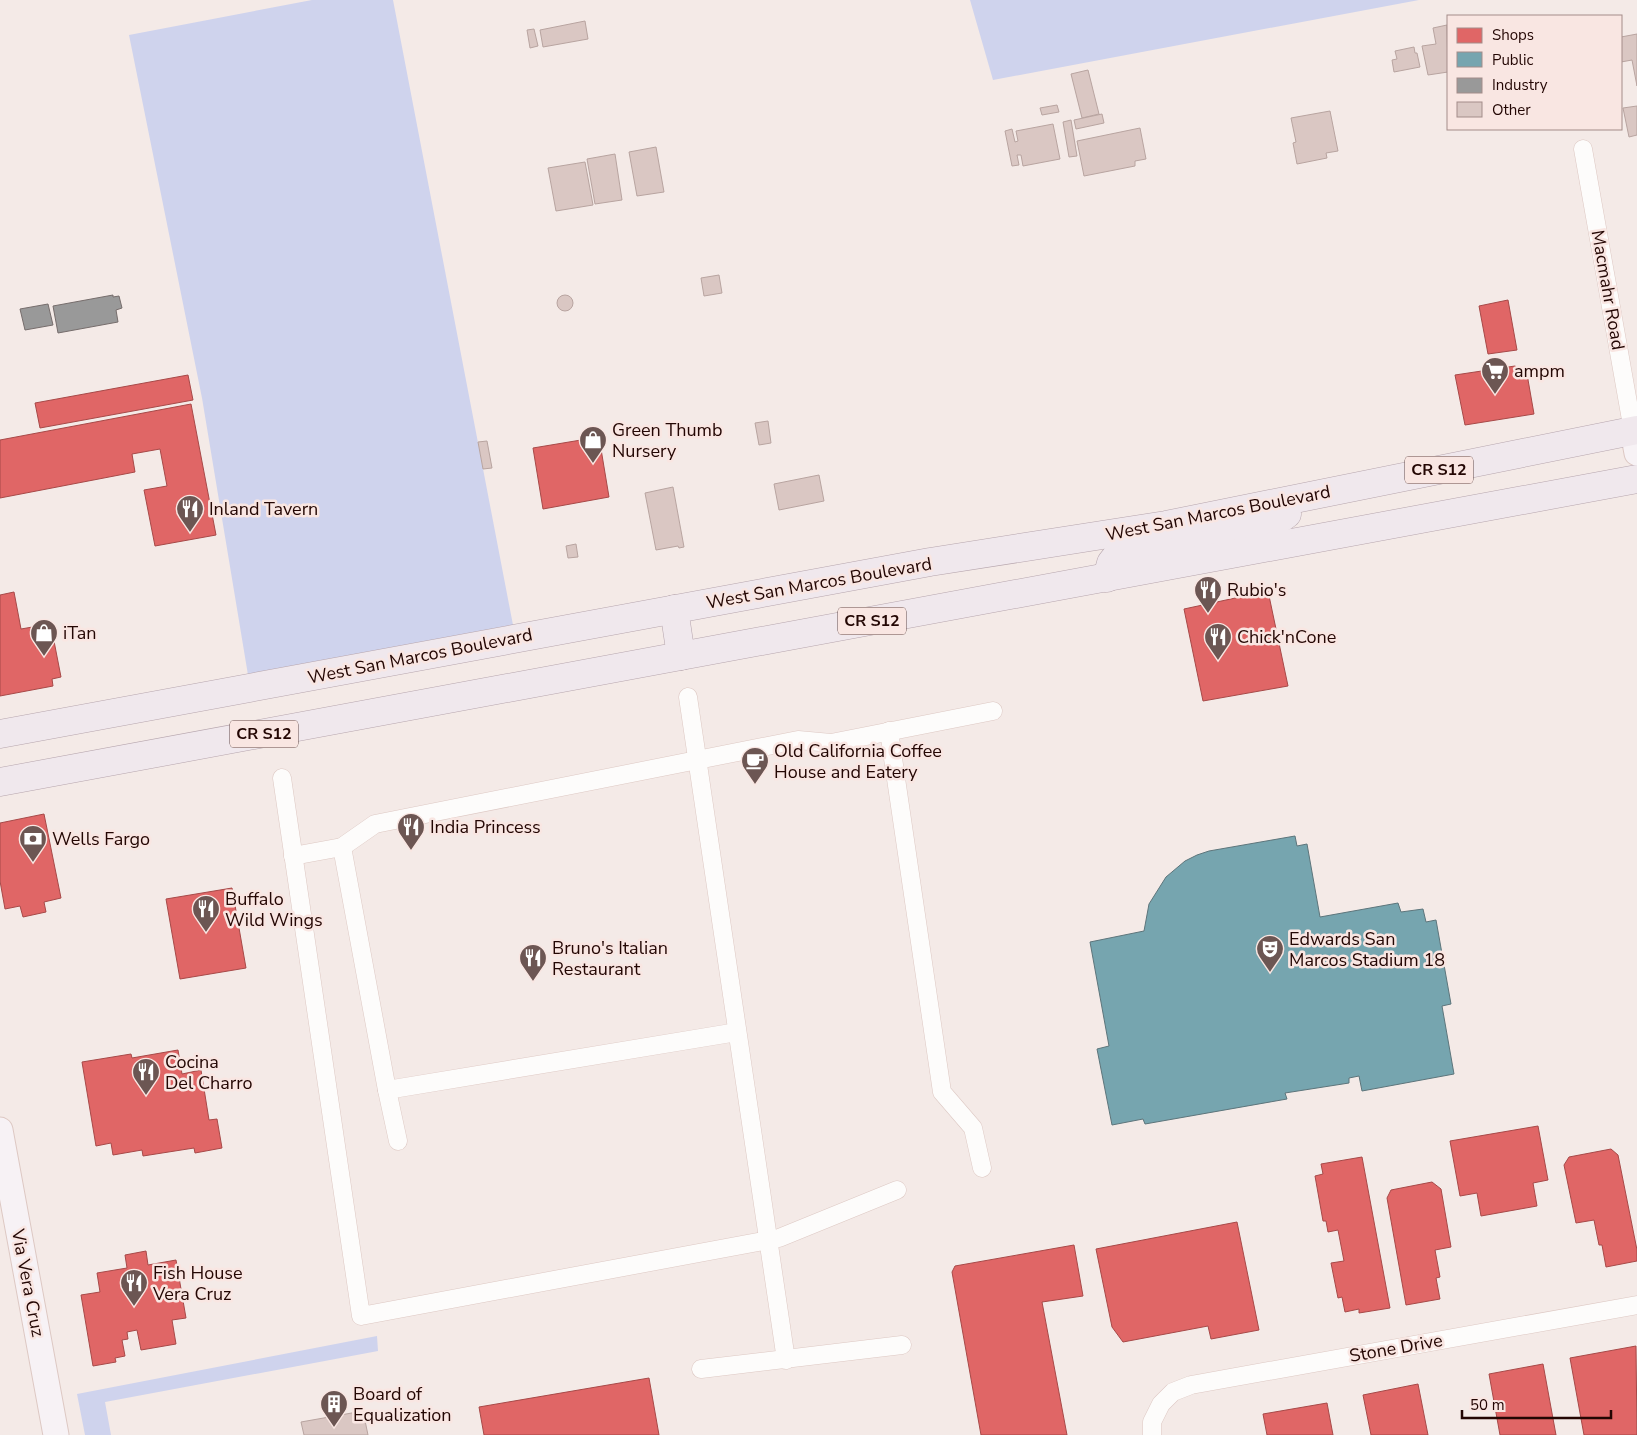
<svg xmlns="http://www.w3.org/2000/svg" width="1637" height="1435" viewBox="0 0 1637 1435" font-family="'Nunito Sans',sans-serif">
<rect width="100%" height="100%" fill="#f4eae7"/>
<g fill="#cfd3ed">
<polygon points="312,0 393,0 513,625 248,675 202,398 129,35"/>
<polygon points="970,0 1419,0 993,80"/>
<polygon points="377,1336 378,1351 105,1402 111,1435 85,1435 77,1394"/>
</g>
<g fill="#e06666" stroke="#a74948">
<polygon points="1508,300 1517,350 1488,354 1479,306"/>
<polygon points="1515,366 1527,374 1534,414 1465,425 1455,375"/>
<polygon points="188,375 193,400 40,428 35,403"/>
<polygon points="191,404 216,535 155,546 144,490 167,486 160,449 132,454 135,472 0,498 0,440"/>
<polygon points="599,437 609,497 543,509 533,448"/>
<polygon points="1268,591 1288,686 1203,701 1184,609"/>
<polygon points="14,592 21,629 44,625 46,637 53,636 61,677 52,679 53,686 0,696 0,595"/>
<polygon points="44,814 61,898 44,902 46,912 23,917 20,906 5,909 0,881 0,823"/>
<polygon points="232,888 246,968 180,979 166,899"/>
<polygon points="178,1050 182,1074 201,1070 209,1120 217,1119 222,1148 195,1153 194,1148 143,1156 142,1150 113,1155 111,1143 96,1146 82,1062 131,1054 132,1058"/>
<polygon points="1538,1126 1548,1180 1533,1183 1537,1206 1481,1216 1477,1193 1460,1196 1450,1141"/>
<polygon points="1611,1149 1618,1155 1637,1250 1637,1261 1606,1267 1602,1245 1599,1245 1594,1220 1576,1223 1564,1165 1569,1157"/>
<polygon points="1362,1157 1390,1308 1359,1313 1359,1309 1345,1312 1342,1297 1338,1298 1331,1263 1344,1261 1338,1230 1328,1232 1326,1221 1323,1221 1315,1176 1323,1174 1321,1164"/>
<polygon points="1432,1182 1441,1189 1451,1247 1435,1250 1440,1277 1436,1278 1440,1299 1406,1305 1387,1198 1391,1190"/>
<polygon points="1237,1222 1259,1330 1211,1339 1208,1326 1123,1342 1112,1327 1096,1249"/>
<polygon points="1074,1245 1083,1296 1042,1302 1067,1435 981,1435 952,1272 955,1266"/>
<polygon points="146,1251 148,1265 176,1260 186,1318 172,1320 176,1344 141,1350 137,1330 127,1332 128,1339 122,1340 125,1356 115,1358 116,1362 93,1366 81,1295 100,1292 97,1273 127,1268 125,1255"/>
<polygon points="1636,1346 1637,1435 1584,1435 1570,1358"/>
<polygon points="1543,1364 1556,1435 1500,1435 1489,1374"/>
<polygon points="649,1378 659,1435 484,1435 479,1407"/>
<polygon points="1418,1384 1428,1435 1371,1435 1363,1395"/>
<polygon points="1327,1403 1333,1435 1267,1435 1263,1414"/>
</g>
<polygon fill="#76a5af" stroke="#5d757b" points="1295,836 1297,846 1307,844 1320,917 1398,903 1401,912 1423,909 1426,922 1436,920 1451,1004 1442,1006 1454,1074 1362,1091 1359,1076 1349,1078 1349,1083 1285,1093 1287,1099 1145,1124 1143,1119 1112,1125 1097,1049 1109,1046 1090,942 1144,931 1149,904 1166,877 1185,861 1197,855 1209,851"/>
<g fill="#999" stroke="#766d6c">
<polygon points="113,295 113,297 119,296 122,308 116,310 118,322 58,333 53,306"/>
<polygon points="48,304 53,325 25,330 20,309"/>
</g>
<g fill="#dac7c3" stroke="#b8a4a0">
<polygon points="585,21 588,39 543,47 540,30"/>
<polygon points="1447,25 1448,72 1428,75 1422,46 1436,44 1433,28"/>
<polygon points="534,29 538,46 530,48 527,30"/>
<polygon points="1637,34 1637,86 1632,60 1621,62 1621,37"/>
<polygon points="1414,47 1415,53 1417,53 1420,67 1394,72 1392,60 1397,59 1395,51"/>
<polygon points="1088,70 1099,114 1082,118 1071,74"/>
<polygon points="1057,105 1059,112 1042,115 1040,108"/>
<polygon points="1637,106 1637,135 1629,137 1623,108"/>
<polygon points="1330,111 1338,151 1326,153 1327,158 1297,164 1293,143 1296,142 1291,118"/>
<polygon points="1102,114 1104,123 1076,129 1074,120"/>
<polygon points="1071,120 1077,156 1069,157 1063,122"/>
<polygon points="1053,124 1060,159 1023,166 1021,155 1017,155 1019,165 1012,166 1005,131 1012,129 1015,142 1018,141 1016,131"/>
<polygon points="1140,128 1146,159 1135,161 1135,166 1084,176 1077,141"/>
<polygon points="656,147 664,192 637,196 629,152"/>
<polygon points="615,154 622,200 595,204 587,159"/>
<polygon points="585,162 593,205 556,211 548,168"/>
<polygon points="719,275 722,293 704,296 701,278"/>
<circle cx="565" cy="303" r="8"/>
<polygon points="768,421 771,443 759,445 755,423"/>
<polygon points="487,441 492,468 483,469 478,442"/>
<polygon points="819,475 824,501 779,510 774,484"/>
<polygon points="673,487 684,547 679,548 678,546 656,550 645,493"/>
<polygon points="576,544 578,557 568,558 566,546"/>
<polygon points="363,1411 368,1435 304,1435 301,1422"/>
</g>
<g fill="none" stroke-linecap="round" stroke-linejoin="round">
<defs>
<g id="minor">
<polyline points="1583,149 1633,431"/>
<polyline points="688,697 786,1360"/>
<polyline points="889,731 942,1092 973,1128 982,1168"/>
<polyline points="282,778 361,1316 779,1238 897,1190"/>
<polyline points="342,847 387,1090 398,1141"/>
<polyline points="293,856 342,847 375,824 798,740 831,743 993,711"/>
<polyline points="387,1090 737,1032"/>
<polyline points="701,1369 902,1345"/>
<polyline points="1152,1435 1152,1422 1161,1404 1173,1392 1191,1385 1637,1305"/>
</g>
<g id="secondary">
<polyline points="1633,431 1637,453"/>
<polyline points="0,1130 56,1435"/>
</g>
<g id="primary">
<polyline points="1107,578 1111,563 1118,554 1143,548 1246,530 1283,517 1287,514"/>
<polyline points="674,609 681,656"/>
<polyline points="0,734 930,562 1166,525 1637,430"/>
<polyline points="0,782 1637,479"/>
</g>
</defs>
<use href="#minor" stroke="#ddc8c3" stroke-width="19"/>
<use href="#secondary" stroke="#ddc8c3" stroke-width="27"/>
<use href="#primary" stroke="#b6a5ad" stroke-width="29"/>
<use href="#minor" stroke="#fdfcfb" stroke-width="18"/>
<use href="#secondary" stroke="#f7f2f5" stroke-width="25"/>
<use href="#primary" stroke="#f0e8ed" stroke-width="28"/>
</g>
<defs>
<symbol id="supermarket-pin" viewBox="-11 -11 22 30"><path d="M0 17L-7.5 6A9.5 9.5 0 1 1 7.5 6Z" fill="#6c5653" stroke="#f9e6e2"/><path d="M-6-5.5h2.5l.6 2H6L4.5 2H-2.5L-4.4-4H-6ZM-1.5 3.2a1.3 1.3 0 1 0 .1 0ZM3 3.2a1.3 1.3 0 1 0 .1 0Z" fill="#fff"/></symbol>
<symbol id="shop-pin" viewBox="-11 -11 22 30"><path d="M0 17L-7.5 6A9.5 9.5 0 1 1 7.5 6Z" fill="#6c5653" stroke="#f9e6e2"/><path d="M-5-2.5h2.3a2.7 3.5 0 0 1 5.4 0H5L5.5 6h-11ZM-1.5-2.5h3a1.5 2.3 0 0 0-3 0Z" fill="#fff"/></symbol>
<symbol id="restaurant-pin" viewBox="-11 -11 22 30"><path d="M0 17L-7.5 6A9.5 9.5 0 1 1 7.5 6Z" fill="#6c5653" stroke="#f9e6e2"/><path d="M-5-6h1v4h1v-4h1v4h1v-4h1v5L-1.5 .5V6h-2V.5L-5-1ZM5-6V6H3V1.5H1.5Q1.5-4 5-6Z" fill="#fff"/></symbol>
<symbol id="cafe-pin" viewBox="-11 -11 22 30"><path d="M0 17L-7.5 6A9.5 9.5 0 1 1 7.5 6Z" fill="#6c5653" stroke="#f9e6e2"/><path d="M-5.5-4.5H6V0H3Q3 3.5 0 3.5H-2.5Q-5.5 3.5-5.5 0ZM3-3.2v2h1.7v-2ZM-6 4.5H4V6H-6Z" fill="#fff"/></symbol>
<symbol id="bank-pin" viewBox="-11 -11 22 30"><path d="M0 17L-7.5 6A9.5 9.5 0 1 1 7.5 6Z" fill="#6c5653" stroke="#f9e6e2"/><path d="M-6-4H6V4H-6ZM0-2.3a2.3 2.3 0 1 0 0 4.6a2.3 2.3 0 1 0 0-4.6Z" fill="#fff"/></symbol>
<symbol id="theatre-pin" viewBox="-11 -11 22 30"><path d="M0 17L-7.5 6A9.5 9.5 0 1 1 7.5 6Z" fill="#6c5653" stroke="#f9e6e2"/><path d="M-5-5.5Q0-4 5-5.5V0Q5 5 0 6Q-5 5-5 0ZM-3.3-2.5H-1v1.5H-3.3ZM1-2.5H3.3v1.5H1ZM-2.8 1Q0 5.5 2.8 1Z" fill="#fff"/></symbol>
<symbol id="building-pin" viewBox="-11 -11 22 30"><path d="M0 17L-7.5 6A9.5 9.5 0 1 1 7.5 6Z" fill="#6c5653" stroke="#f9e6e2"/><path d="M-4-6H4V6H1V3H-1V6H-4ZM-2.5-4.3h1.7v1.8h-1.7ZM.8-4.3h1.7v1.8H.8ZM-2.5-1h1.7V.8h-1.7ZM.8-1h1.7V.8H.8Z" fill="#fff"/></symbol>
</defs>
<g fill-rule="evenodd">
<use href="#supermarket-pin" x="1479" y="355" width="32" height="43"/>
<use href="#shop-pin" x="577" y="424" width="32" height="43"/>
<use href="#restaurant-pin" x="174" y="493" width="32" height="43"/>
<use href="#restaurant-pin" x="1192" y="574" width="32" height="43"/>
<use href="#shop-pin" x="28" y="617" width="32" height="43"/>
<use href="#restaurant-pin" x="1202" y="621" width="32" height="43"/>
<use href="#cafe-pin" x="739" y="745" width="32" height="43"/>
<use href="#restaurant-pin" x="395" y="811" width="32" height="43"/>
<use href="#bank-pin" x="17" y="823" width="32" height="43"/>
<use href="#restaurant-pin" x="190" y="893" width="32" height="43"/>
<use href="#theatre-pin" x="1254" y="933" width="32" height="43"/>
<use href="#restaurant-pin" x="517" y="942" width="32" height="43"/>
<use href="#restaurant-pin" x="130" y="1056" width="32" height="43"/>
<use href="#restaurant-pin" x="118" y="1267" width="32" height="43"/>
<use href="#building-pin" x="318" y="1388" width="32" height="43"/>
</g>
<g text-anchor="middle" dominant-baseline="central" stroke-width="5" stroke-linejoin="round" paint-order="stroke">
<g fill="#f9e6e2" stroke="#634946" stroke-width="1">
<rect x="1405" y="456.5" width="68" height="27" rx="4"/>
<rect x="838" y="607.5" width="68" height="27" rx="4"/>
<rect x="230" y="720.5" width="68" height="27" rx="4"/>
</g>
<g font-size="16" font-weight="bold" fill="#230603">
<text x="1439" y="470">CR S12</text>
<text x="872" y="621">CR S12</text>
<text x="264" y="734">CR S12</text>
</g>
<g font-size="18" fill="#230603" stroke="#f9e6e2">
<text transform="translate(1608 290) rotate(80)">Macmahr Road</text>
<text transform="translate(1218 513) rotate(-11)">West San Marcos Boulevard</text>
<text transform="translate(819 583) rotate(-10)">West San Marcos Boulevard</text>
<text transform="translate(420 656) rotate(-11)">West San Marcos Boulevard</text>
<text transform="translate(28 1283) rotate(79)">Via Vera Cruz</text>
<text transform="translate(1396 1348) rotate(-10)">Stone Drive</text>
</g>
<g font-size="18" fill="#230603" stroke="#f9e6e2" text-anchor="start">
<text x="1514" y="371">ampm</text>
<text x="612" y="430">Green Thumb<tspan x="612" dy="21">Nursery</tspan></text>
<text x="209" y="509">Inland Tavern</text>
<text x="1227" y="590">Rubio's</text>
<text x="63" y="633">iTan</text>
<text x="1237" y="637">Chick'nCone</text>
<text x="774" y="751">Old California Coffee<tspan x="774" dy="21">House and Eatery</tspan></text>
<text x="430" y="827">India Princess</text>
<text x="52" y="839">Wells Fargo</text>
<text x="225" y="899">Buffalo<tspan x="225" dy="21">Wild Wings</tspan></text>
<text x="1289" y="939">Edwards San<tspan x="1289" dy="21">Marcos Stadium 18</tspan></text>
<text x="552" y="948">Bruno's Italian<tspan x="552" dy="21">Restaurant</tspan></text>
<text x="165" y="1062">Cocina<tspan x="165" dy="21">Del Charro</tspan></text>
<text x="153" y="1273">Fish House<tspan x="153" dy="21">Vera Cruz</tspan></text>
<text x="353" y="1394">Board of<tspan x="353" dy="21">Equalization</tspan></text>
</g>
</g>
<rect x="1447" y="15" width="175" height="115" fill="#f9e6e2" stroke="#a38c89"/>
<rect x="1457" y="28" width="25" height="15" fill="#e06666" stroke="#a38c89"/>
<text x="1492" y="40" font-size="15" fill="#230603">Shops</text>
<rect x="1457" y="52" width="25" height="15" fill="#76a5af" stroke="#a38c89"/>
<text x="1492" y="65" font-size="15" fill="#230603">Public</text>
<rect x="1457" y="78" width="25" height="15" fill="#999999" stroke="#a38c89"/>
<text x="1492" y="90" font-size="15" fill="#230603">Industry</text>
<rect x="1457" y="102" width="25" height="15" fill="#dac7c3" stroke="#a38c89"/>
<text x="1492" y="115" font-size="15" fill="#230603">Other</text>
<path d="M1462 1410v8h149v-8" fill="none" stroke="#230603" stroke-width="2.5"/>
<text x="1470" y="1410" font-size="15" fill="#230603" stroke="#f9e6e2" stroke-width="4" paint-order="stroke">50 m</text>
</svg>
